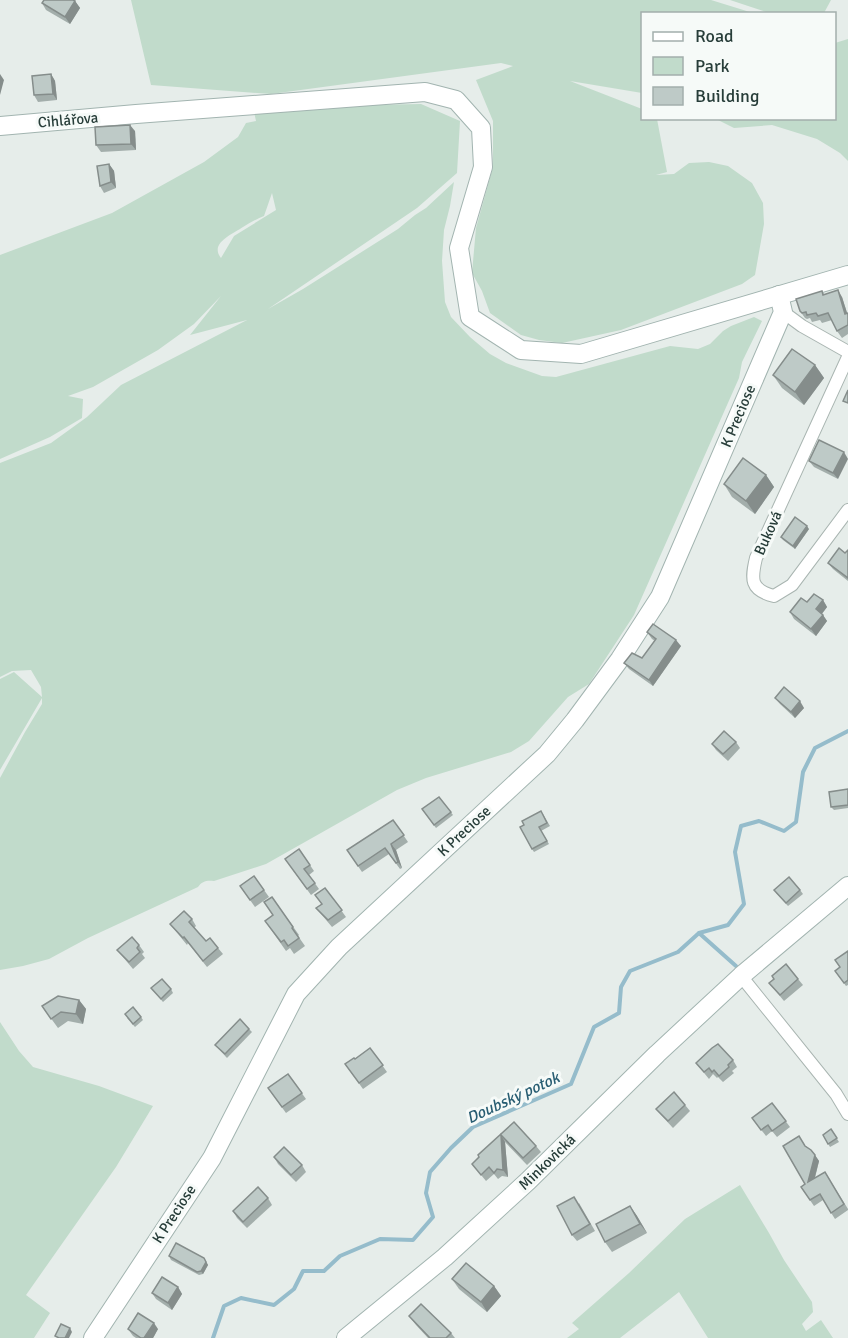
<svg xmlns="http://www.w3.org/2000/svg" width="848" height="1338" viewBox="0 0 848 1338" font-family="Signika,sans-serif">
<rect width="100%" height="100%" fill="#e6edea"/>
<g fill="#c1dbcb" fill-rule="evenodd">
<polygon points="131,0 711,0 753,13 642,14 642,93 570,81 642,109 642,118 657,119 667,172 656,175 674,174 689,163 709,162 728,166 752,183 763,203 764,224 755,275 742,284 621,330 562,343 539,340 521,335 490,313 482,291 472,273 476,228 493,167 493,121 476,80 513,66 501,63 271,94 151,85"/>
<polygon points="730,0 831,0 824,13 769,13"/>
<polygon points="848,39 848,161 840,153 817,139 772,125 734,128 716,119 834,118 835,43"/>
<path d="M421,104L460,121L457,173L417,208L268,309L303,289L398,229L415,215L426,208L454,182L450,206L444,230L442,261L445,302L451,317L470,337L490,354L506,363L542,376L556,377L670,346L698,349L710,344L723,331L731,326L754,317L762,321L742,362L739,378L634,615L589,684L568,697L529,741L511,752L426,778L397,790L266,864L214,881C207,880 202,881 198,887L88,938L49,959L23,966L0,970V778L25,732L42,704V698L0,770V679L14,672L42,697L41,687L31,670L12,671L0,677V463L51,443L87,417L121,385L247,320L190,335L221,296L194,324L158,350L93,387L68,396L83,399L82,418L50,437L0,459V255L112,213L204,162L238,137L246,123L256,121L253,107ZM272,193L276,210L234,236L221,258C209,243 233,234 243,227C250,223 256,219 264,216Z"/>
<polygon points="0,1022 19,1051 33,1067 99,1086 153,1106 116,1167 26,1295 50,1313 34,1338 0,1338"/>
<polygon points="740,1185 769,1233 784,1260 812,1302 813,1312 802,1324 806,1331 821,1320 833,1338 708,1338 679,1292 620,1338 567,1338 579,1329 572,1323 629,1273 685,1219"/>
</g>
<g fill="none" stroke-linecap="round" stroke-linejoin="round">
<g stroke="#95bccb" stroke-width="4">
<polyline points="699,933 736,966"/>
<polyline points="213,1338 224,1306 241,1298 274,1305 294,1289 303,1271 324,1271 340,1256 380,1239 413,1240 433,1217 426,1193 430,1172 451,1148 473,1127 571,1084 594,1027 619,1013 621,987 630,971 678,952 699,933 728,925 744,904 735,852 741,826 759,821 784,831 796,822 803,772 815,748 848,731"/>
</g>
<defs>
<g id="street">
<polyline points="783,312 802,326 848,352"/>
<path d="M848,357L756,558C751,579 750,590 774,596L792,585L848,510"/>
<polyline points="741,976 836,1094 848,1114"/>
</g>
<g id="secondary">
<polyline points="0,126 136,114 425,92 456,100 481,128 483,167 459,248 470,317 521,350 581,354 848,275"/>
<polyline points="93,1338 212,1158 296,994 339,947 547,754 575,720 620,659 660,597 783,312 779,295"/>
<polyline points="346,1338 445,1257 528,1181 657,1054 741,976 848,886"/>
</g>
</defs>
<use href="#street" stroke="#a9b5b1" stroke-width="14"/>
<use href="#secondary" stroke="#a2b4b0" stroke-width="20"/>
<use href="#street" stroke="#fff" stroke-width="12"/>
<use href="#secondary" stroke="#fff" stroke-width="18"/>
</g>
<g fill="#a3aeab">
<polygon points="75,1 80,8 70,24 46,10 42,3"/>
<polygon points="51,74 55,81 57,100 38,102 34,95"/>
<polygon points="135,131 136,150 101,152 96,145"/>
<polygon points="109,164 114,171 116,188 104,193 100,186"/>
<polygon points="822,291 824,294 842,297 847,313 848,313 848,334 842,338 837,331 832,320 822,323 820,320 812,322 810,318 807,319 805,318 800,311"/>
<polygon points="815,365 824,378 804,405 782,388 773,375"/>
<polygon points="819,440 838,479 814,467 809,461"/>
<polygon points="766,475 774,487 755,514 732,497 724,484"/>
<polygon points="809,529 795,549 783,540 781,537"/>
<polygon points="848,550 848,581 833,569 828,563 845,553"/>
<polygon points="823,600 827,607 822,614 827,621 816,636 794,619 790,612 807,602"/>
<polygon points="647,632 681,646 653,686 629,669 624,663 642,658 655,641 652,639"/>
<polygon points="775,698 804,708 795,718 780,704"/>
<polygon points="736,742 740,748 728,761 716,750 712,744"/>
<polygon points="848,789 848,808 834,810 831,807"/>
<polygon points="439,797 453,815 436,828 422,809"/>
<polygon points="543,814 550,826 541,831 549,844 534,852 532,849"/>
<polygon points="393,820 408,842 396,850 402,868 400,869 389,854 362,872 347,850"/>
<polygon points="299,849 314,871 309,875 319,889 311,895 285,859"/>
<polygon points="254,876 269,897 255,907 240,886"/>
<polygon points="325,888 346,917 332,927 316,908 322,904"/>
<polygon points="800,890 803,894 788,906 776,893"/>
<polygon points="272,897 299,935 298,936 305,946 294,954 290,948 286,951 265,921 273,915"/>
<polygon points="192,919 196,926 194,928 206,941 218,948 223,954 207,967 188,943 187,945 170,924"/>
<polygon points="139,945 144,952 142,954 145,958 133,969 117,950"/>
<polygon points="848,951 848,985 846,986 835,971 840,967"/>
<polygon points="798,979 803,985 784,1001 769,983"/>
<polygon points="151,988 171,989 173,993 163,1002"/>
<polygon points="79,1000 86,1009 83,1024 68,1021 58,1028 42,1006"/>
<polygon points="141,1017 143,1020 135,1027 127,1018"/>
<polygon points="249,1029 252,1032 227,1058 215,1045"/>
<polygon points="370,1048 387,1072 363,1089 345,1064 355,1059"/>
<polygon points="733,1060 737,1067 732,1071 734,1073 723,1082 718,1077 717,1078 713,1074 709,1079 696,1063"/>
<polygon points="288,1074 306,1099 286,1113 268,1088"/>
<polygon points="772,1103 790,1127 777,1137 772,1131 766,1136 752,1118"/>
<polygon points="685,1105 690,1111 673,1128 661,1115 656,1109"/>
<polygon points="514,1122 536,1146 541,1152 527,1165 505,1142 508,1177 502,1176 498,1179 494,1174 486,1181 472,1164"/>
<polygon points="831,1129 839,1142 830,1147 823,1135"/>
<polygon points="806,1146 811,1150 819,1161 815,1178 825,1172 848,1209 848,1210 835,1219 823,1200 814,1206 801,1187 805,1184"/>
<polygon points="274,1157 302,1165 306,1172 296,1182 278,1164"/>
<polygon points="268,1198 272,1205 247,1228 237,1218 233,1211"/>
<polygon points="579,1203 595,1231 577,1241 572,1235"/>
<polygon points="630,1206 637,1216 647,1233 612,1252 605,1242"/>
<polygon points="169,1256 204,1258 208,1265 203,1274 199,1275 171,1260"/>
<polygon points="452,1279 494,1286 501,1296 487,1312 459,1289"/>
<polygon points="178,1287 182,1294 172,1310 156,1299 152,1293"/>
<polygon points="409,1316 451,1333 455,1338 428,1338 416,1325"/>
<polygon points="128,1329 158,1329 153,1338 136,1338 133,1336"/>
</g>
<g fill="#858d8b">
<polygon points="75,1 80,8 70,24 65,17"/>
<polygon points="0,74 4,80 0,95"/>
<polygon points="51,74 55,81 57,100 53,94"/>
<polygon points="130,125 135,131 136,150 131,144"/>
<polygon points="109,164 114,171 116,188 111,182"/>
<polygon points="838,290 842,297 848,316 845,314"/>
<polygon points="815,365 824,378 804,405 795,392"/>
<polygon points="844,452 848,459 838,479 833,473"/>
<polygon points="766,475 774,487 755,514 746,501"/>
<polygon points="807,526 809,529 795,549 793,546"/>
<polygon points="823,600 827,607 820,616 816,609"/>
<polygon points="823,615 827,621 816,636 811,629"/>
<polygon points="676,640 681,646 653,686 649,680"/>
<polygon points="800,701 804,708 795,718 791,712"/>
<polygon points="391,844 396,850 402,868 398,862"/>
<polygon points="79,1000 86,1009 83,1024 76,1014"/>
<polygon points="501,1135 505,1142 508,1177 503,1170"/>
<polygon points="815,1155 819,1161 812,1188 808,1182"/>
<polygon points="630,1206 637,1216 647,1233 640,1224"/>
<polygon points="204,1258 208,1265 203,1274 201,1271"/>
<polygon points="494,1286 501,1296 487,1312 481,1302"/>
<polygon points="178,1287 182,1294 172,1310 168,1303"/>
<polygon points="154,1323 158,1329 153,1338 144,1338"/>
<polygon points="70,1328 72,1332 69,1338 65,1338"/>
</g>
<g fill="#becac7" stroke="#858d8b" stroke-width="1.5">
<polygon points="44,0 73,0 75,1 65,17 42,3"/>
<polygon points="51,74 53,94 34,95 32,76"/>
<polygon points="130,125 131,144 96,145 95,127"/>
<polygon points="109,164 111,182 100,186 97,166"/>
<polygon points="838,290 845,314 848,313 848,325 837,331 828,313 818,316 816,313 807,315 806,312 802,313 800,311 796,299 822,291 823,295"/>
<polygon points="792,349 815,365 795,392 773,375"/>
<polygon points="848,390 848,403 843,401"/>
<polygon points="819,440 844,452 833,473 809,461"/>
<polygon points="743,458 766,475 746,501 724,484"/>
<polygon points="795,517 807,526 793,546 781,537"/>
<polygon points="839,548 845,553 848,550 848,578 828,563"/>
<polygon points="814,594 823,600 816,609 823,615 811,629 790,612 801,598 807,602"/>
<polygon points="653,624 676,640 649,680 624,663 632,653 642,658 656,639 647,632"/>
<polygon points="784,687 800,701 791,712 775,698"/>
<polygon points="724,731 736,742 723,754 712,744"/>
<polygon points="848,789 848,805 831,807 829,792"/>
<polygon points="439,797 451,812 434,825 422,809"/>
<polygon points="541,811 547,823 539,827 547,841 532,849 520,827 524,825 522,821"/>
<polygon points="393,820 404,835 391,844 398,862 396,863 385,848 358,866 347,850"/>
<polygon points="299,849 310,865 304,869 315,883 307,889 285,859"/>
<polygon points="254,876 264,890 250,900 240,886"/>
<polygon points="789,877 800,890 786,903 774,890"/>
<polygon points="325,888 342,910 328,920 316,908 322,904 315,895"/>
<polygon points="272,897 293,927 292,928 299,938 288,946 284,940 281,942 265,921 273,915 264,902"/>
<polygon points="184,911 192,919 189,922 206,941 210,938 218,948 203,961 184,937 183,938 170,924"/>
<polygon points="132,937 139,945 137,948 140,952 129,962 117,950"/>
<polygon points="848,951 848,980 844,983 835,971 840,967 835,960"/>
<polygon points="786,964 798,979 780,995 769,983 774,979 772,976"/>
<polygon points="162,979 171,989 161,999 151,988"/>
<polygon points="58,996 79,1000 76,1014 61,1012 51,1019 42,1006"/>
<polygon points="133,1007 141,1017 133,1024 125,1014"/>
<polygon points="240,1019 249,1029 225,1054 215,1045"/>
<polygon points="718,1044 733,1060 728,1065 729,1067 719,1076 714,1070 712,1072 709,1068 704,1072 696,1063 712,1048"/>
<polygon points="370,1048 383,1065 359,1083 345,1064 354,1058 355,1059"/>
<polygon points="288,1074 302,1093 282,1107 268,1088"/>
<polygon points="674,1092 685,1105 668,1121 656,1109"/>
<polygon points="772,1103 786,1121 772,1131 768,1125 761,1130 752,1118"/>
<polygon points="514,1122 536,1146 523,1158 501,1135 503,1170 497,1169 494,1173 489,1167 481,1175 472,1164 479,1157 478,1155"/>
<polygon points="831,1129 837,1138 828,1144 823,1135"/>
<polygon points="799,1136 805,1146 811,1150 815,1155 808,1182 825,1172 844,1204 831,1213 820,1194 810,1200 801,1187 805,1184 783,1146"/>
<polygon points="284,1147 302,1165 291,1175 274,1157"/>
<polygon points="258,1187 268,1198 243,1222 233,1211"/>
<polygon points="574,1197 590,1224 572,1235 557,1206"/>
<polygon points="630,1206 640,1224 605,1242 596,1224"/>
<polygon points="176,1243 204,1258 206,1262 201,1271 197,1272 169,1256"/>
<polygon points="466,1263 494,1286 481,1302 452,1279"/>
<polygon points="162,1277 178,1287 168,1303 152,1293"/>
<polygon points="421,1304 451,1333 446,1338 430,1338 409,1316"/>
<polygon points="138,1313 154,1323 144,1338 141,1338 128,1329"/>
<polygon points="61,1324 70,1328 65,1338 59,1338 55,1336"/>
</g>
<g text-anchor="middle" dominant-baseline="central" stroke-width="6" stroke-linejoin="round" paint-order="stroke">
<g font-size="15" fill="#273d39" stroke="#f6faf8">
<text transform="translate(68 120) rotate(-5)">Cihlářova</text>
<text transform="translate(738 416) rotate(-67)">K Preciose</text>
<text transform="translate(768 533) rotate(-66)">Buková</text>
<text transform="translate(464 831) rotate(-43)">K Preciose</text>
<text transform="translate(547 1162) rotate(-44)">Minkovická</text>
<text transform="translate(174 1214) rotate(-57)">K Preciose</text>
</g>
<g font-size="16" font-style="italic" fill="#285d72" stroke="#f6faf8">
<text transform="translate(513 1098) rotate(-25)">Doubský potok</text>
</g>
</g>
<rect x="641" y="12" width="195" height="108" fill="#f6faf8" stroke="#a3aeac" stroke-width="1.5"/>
<rect x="653" y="32" width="30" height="9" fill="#ffffff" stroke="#a3aeac" stroke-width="1.5"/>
<text x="695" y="42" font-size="18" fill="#273d39">Road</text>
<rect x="653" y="57" width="30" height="18" fill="#c1dbcb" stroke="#a3aeac" stroke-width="1.5"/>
<text x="695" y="72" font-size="18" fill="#273d39">Park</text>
<rect x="653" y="87" width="30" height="18" fill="#becac7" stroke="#a3aeac" stroke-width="1.5"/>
<text x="695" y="102" font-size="18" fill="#273d39">Building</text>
</svg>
